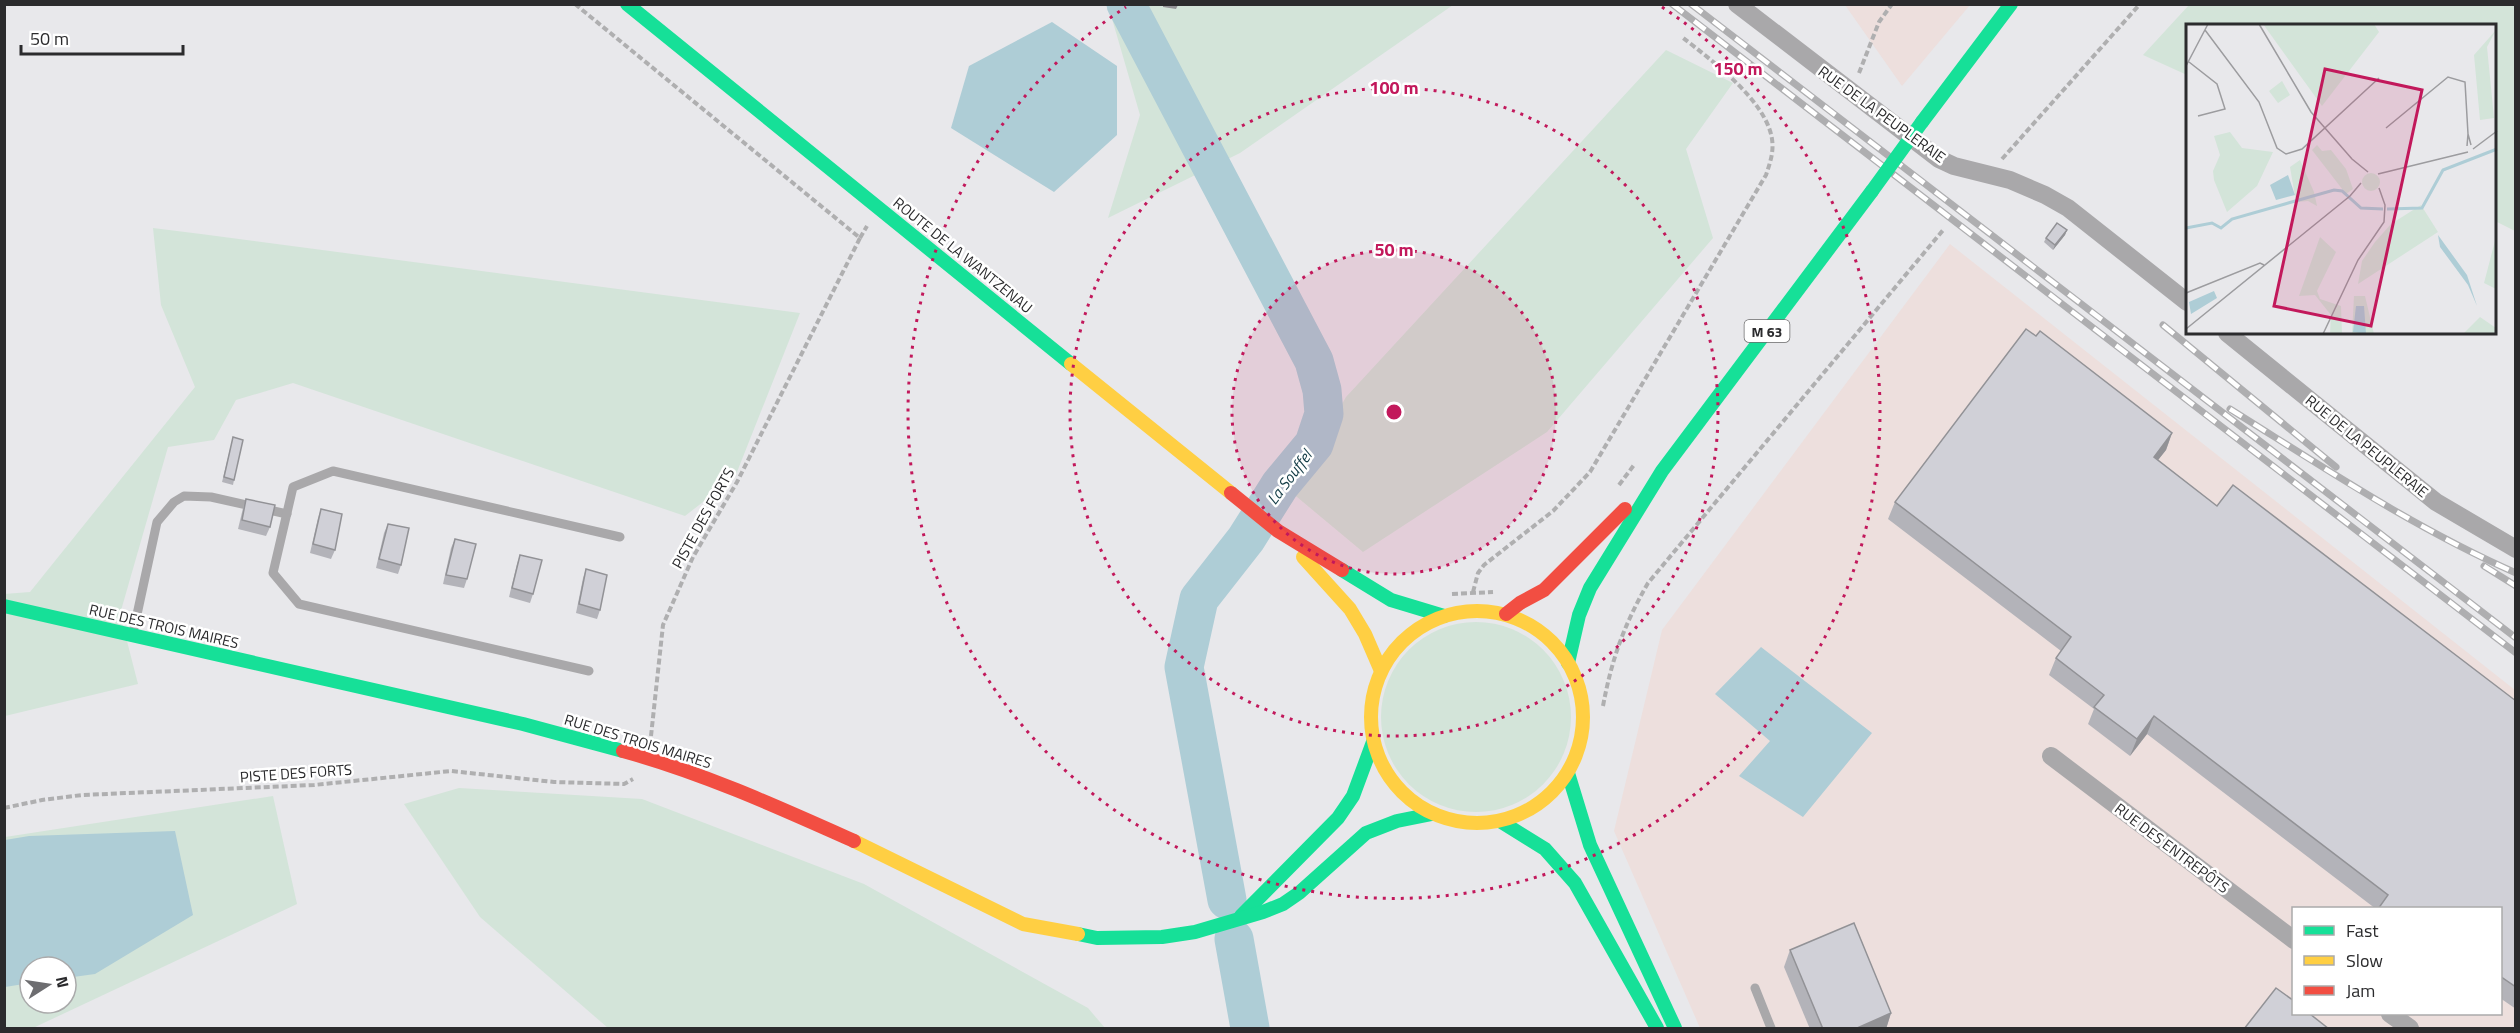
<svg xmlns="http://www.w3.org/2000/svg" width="2520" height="1033" viewBox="0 0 2520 1033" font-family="'Titillium Web',sans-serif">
<rect width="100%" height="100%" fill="#e8e8eb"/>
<g fill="#eddfdd" fill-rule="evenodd">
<polygon points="1845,5 1970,5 1902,86"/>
<path d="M1950,244L2515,690V1028H1700L1614,831L1662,630ZM2294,908H2500V1014H2294Z"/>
</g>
<g fill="#d3e4d9" fill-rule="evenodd">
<polygon points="1108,5 1453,5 1240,153 1108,218 1140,115"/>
<polygon points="2189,5 2515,5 2515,231 2495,221 2494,26 2187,26 2187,75 2143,55"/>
<polygon points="1666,50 1733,83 1686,149 1713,238 1547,432 1363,552 1291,492 1346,397"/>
<polygon points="153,228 201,234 800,313 735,477 685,516 293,383 236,400 214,440 168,447 120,614 138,684 5,716 4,594 30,592 195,387 161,305"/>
<circle cx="1476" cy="717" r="95"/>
<polygon points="459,788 642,799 864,884 1088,1008 1105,1028 608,1028 480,917 404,804"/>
<path d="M273,796L297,904L33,1028H5V837ZM30,967H66V1003H30Z"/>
</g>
<g fill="#aecdd6">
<polygon points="1052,22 1117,66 1117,135 1054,192 951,128 969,66"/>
<polygon points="1761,647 1872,733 1803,817 1739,776 1770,741 1715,694"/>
<polygon points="175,831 193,915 95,974 66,978 66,967 30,967 30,983 5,987 5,840 29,836"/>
</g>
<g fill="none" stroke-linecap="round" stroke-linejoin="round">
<g stroke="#aecdd6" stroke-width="39">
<polyline points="1126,4 1314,361 1322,390 1324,414 1314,444 1280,485 1246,539 1199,599 1184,667 1227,900"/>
<polyline points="1234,939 1250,1028"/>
</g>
<g stroke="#afafb0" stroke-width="4" stroke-dasharray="6 3" stroke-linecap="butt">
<polyline points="575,4 860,238 737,482 693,557 663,625 651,736"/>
<polyline points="1859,73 1879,22 1892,4"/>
<polyline points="2002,159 2140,4"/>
<polyline points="860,238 867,226"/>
<polyline points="1619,485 1634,465"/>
<path d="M1473,592L1478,573L1484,565L1553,511L1590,472L1766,175C1770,163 1774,152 1772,139C1766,100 1711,60 1682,37"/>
<polyline points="1452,594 1493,592"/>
<path d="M1603,706C1612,658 1624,625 1648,583L1944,229"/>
<polyline points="4,808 42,800 82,795 314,785 451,771 554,782 624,784 633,779"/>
</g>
<g stroke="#a9a8aa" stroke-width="9">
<polyline points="133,633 157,522 174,502 184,496 211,497 287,514"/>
<polyline points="589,671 299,604 273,573 293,487 333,471 620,537"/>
<polyline points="1755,988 1771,1028"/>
</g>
<g stroke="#a9a8aa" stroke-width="18">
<polyline points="1737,4 1939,159 1954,166 2010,180 2045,195 2068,208 2187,302"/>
<polyline points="2227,333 2436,502 2516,549"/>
<polyline points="2051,756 2294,940"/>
<polyline points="2390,1014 2410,1028"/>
</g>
<g stroke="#16e098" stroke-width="14">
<polyline points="627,4 1071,364"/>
<polyline points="1922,122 2011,4"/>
<polyline points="1342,570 1391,600 1444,616"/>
<polyline points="4,606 523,724 623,751"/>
<polyline points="1568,663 1579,615 1590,588 1662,471 1872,191"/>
<polyline points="1568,773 1590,845 1675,1028"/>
<polyline points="1500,821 1545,849 1575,883 1657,1028"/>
<polyline points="1241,916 1338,818 1353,796 1373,742"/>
<polyline points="1078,934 1097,938 1162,937 1195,932 1263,912 1283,904 1299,893 1366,833 1397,821 1432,814"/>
</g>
<g stroke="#ffcf43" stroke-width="14">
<polyline points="1071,364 1231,493"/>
<polyline points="1303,557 1350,609 1365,634 1381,671"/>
<circle cx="1477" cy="717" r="106"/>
<polyline points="854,841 1023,924 1078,934"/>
</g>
<g stroke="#f24e42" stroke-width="14">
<polyline points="1231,493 1278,531 1342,570"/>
<polyline points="1506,614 1520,603 1544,590 1625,509"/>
<path d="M623,751C703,773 778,807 854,841"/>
</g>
<defs>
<g id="rail">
<polyline points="1672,4 2516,653"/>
<polyline points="1691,4 2516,638"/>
<polyline points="2163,325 2336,467"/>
<path d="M2230,409C2323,467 2414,528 2516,573"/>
<polyline points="2484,566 2516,586"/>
</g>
</defs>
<use href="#rail" stroke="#aeaeb0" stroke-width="7"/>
<use href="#rail" stroke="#fff" stroke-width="4.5" stroke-dasharray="14" stroke-linecap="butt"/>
<polyline stroke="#16e098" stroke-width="14" points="1872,191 1922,122"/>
</g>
<g fill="#b3b3b9">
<polygon points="2067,230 2065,235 2053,250 2044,242 2046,238"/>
<polygon points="2172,433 2166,450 2158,460 2217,506 2516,701 2516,1009 2500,998 2500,909 2376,909 2147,734 2130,756 2088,724 2094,709 2049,675 2056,658 2061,651 1888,519 1895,502"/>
<polygon points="233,437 234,480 233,485 222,482"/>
<polygon points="246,499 270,527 266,536 238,529 243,508"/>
<polygon points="321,509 335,550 331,559 310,553 318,518"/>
<polygon points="388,524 401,565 398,574 376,568 384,533"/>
<polygon points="455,539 467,579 464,588 443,584 451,548"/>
<polygon points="520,555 533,594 530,603 509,597 517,564"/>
<polygon points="586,569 600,610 597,619 576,613 583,578"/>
<polygon points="1790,950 1891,1013 1886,1029 1810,1029 1784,967"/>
</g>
<g fill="#929296">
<polygon points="1163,4 1178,5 1176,9 1163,7"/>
<polygon points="2067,230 2065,235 2053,250 2055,245"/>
<polygon points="2172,433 2166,450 2147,474 2154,457"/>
<polygon points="2154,716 2147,734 2130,756 2137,739"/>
<polygon points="1891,1013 1886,1029 1855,1029"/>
</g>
<g fill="#d0d0d7" stroke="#929296" stroke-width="1.5">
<polygon points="2057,223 2067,230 2055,245 2046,238"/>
<polygon points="2026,329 2036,336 2040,331 2172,433 2154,457 2217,506 2233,485 2516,701 2516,987 2500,976 2500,909 2378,909 2388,895 2154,716 2137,739 2094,707 2104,695 2056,658 2071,637 1895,502"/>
<polygon points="233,437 243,440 234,480 224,477"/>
<polygon points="246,499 275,505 270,527 242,520"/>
<polygon points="321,509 342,514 335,550 313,544"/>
<polygon points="388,524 409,528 401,565 379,559"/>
<polygon points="455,539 476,544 467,579 446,575"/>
<polygon points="520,555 542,560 533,594 512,588"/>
<polygon points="586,569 607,575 600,610 579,604"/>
<polygon points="1854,923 1891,1013 1855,1029 1823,1029 1790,950"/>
<polygon points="2276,988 2294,1001 2294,1014 2310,1014 2329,1029 2244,1029"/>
</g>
<circle cx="1394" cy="412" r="162" fill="#c2185b" fill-opacity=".12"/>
<g fill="none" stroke="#c2185b" stroke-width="3" stroke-dasharray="3 6">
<circle cx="1394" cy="412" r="162"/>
<circle cx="1394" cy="412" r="324"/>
<path d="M1662 7A486 486 0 1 1 1126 7"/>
</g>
<g text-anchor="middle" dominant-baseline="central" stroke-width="5" stroke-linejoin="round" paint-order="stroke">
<rect fill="#fff" stroke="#6b6b6c" stroke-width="1.5" x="1744.5" y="320" width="45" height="22" rx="4.5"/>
<g font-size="14" font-weight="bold" fill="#2b2b2d">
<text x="1767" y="331">M 63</text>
</g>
<g font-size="15" fill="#2b2b2d" stroke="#fff">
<text transform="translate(1882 114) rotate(36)">RUE DE LA PEUPLERAIE</text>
<text transform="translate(963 255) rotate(39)">ROUTE DE LA WANTZENAU</text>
<text transform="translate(2367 446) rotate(39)">RUE DE LA PEUPLERAIE</text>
<text transform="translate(703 518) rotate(-61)">PISTE DES FORTS</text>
<text transform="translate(164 626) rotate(13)">RUE DES TROIS MAIRES</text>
<text transform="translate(638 741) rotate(17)">RUE DES TROIS MAIRES</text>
<text transform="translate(296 773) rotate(-4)">PISTE DES FORTS</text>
<text transform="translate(2172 848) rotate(37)">RUE DES ENTREPÔTS</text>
</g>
<g font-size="16" font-style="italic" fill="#123b45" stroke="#fff">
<text transform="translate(1289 477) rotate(-53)">La Souffel</text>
</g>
</g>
<g transform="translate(2186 24)">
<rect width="310" height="310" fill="#e8e8eb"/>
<path d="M77,0H188L193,8L136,82ZM310,6L301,23L308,94L294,96L288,31ZM96,57L104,71L92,79L83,67ZM44,108L56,124L87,128L71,162L41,188L28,156L27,147L34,131L28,112ZM131,121L136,127L145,126L160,145L167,165L160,170L126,126ZM114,136L128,168L131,182L122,177L110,178L104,143ZM176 158a9 9 0 1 1 18 0a9 9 0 1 1-18 0ZM235,181L252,208L172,260L176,237L189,218L205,200ZM134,213L150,228L131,267L134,275L155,282L156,310H144L145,291L129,271L113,272ZM310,213L311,265H310L298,259ZM168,272H179L188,310H166ZM294,293L310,304V310H277Z" fill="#d3e4d9"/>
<path d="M102,151L109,171L90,176L84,161ZM252,211L281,251L291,282L282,261L254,223ZM28,267L31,274L5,290L3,278ZM170,282H178L180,310L167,308Z" fill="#aecdd6"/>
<path fill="none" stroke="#aecdd6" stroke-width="3" d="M201,185L236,184L257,146L311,125M0,204L26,199L35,204L46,195L148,166L156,167L175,184L197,185"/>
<path fill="none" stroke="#9c9c9f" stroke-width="1.5" d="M73,0L125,88L166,135L182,148M19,6L73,78L91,124L100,130L116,125L193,54M3,38L31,60L39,85L12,92M0,42L22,0M200,104L262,53L279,58L282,110M281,122L282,110L285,121M287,125L311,107M192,150L282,128M0,269L74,239L78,241M0,305L164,172L175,159M137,310L172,236L198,198L199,181L193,164"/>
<path fill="#c2185b" fill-opacity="0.15" stroke="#c2185b" stroke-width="3" d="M139,45L236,66L185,302L88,282Z"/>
<rect width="310" height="310" fill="none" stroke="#2b2b2d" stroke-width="3"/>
</g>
<circle cx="1394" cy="412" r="9" fill="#c2185b" stroke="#fff" stroke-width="3"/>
<g font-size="18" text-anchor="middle" font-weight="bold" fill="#c2185b" stroke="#fff" stroke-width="5" stroke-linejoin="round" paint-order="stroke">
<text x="1738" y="75">150 m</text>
<text x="1394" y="94">100 m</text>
<text x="1394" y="256">50 m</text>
</g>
<rect width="2520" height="1033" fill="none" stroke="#2b2b2d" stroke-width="12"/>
<rect x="2292" y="907" width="210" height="108" fill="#ffffff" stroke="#aaaaab" stroke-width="1.5"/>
<rect x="2304" y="926" width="30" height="9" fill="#16e098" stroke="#aaaaab" stroke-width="1.5"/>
<text x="2346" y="937" font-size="18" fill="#2b2b2d">Fast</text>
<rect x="2304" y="956" width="30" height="9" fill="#ffcf43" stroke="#aaaaab" stroke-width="1.5"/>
<text x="2346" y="967" font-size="18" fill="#2b2b2d">Slow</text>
<rect x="2304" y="986" width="30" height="9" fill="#f24e42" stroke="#aaaaab" stroke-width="1.5"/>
<text x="2346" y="997" font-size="18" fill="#2b2b2d">Jam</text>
<g transform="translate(48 985) rotate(78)"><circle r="28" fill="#ffffff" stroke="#aaaaab" stroke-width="1.5"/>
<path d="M0-4.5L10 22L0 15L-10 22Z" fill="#6d6d70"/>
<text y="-9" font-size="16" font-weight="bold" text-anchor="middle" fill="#2b2b2d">N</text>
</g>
<path d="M21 45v9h162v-9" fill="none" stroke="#2b2b2d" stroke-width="3"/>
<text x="30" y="45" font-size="18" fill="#2b2b2d" stroke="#ffffff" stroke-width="4.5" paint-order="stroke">50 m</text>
</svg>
